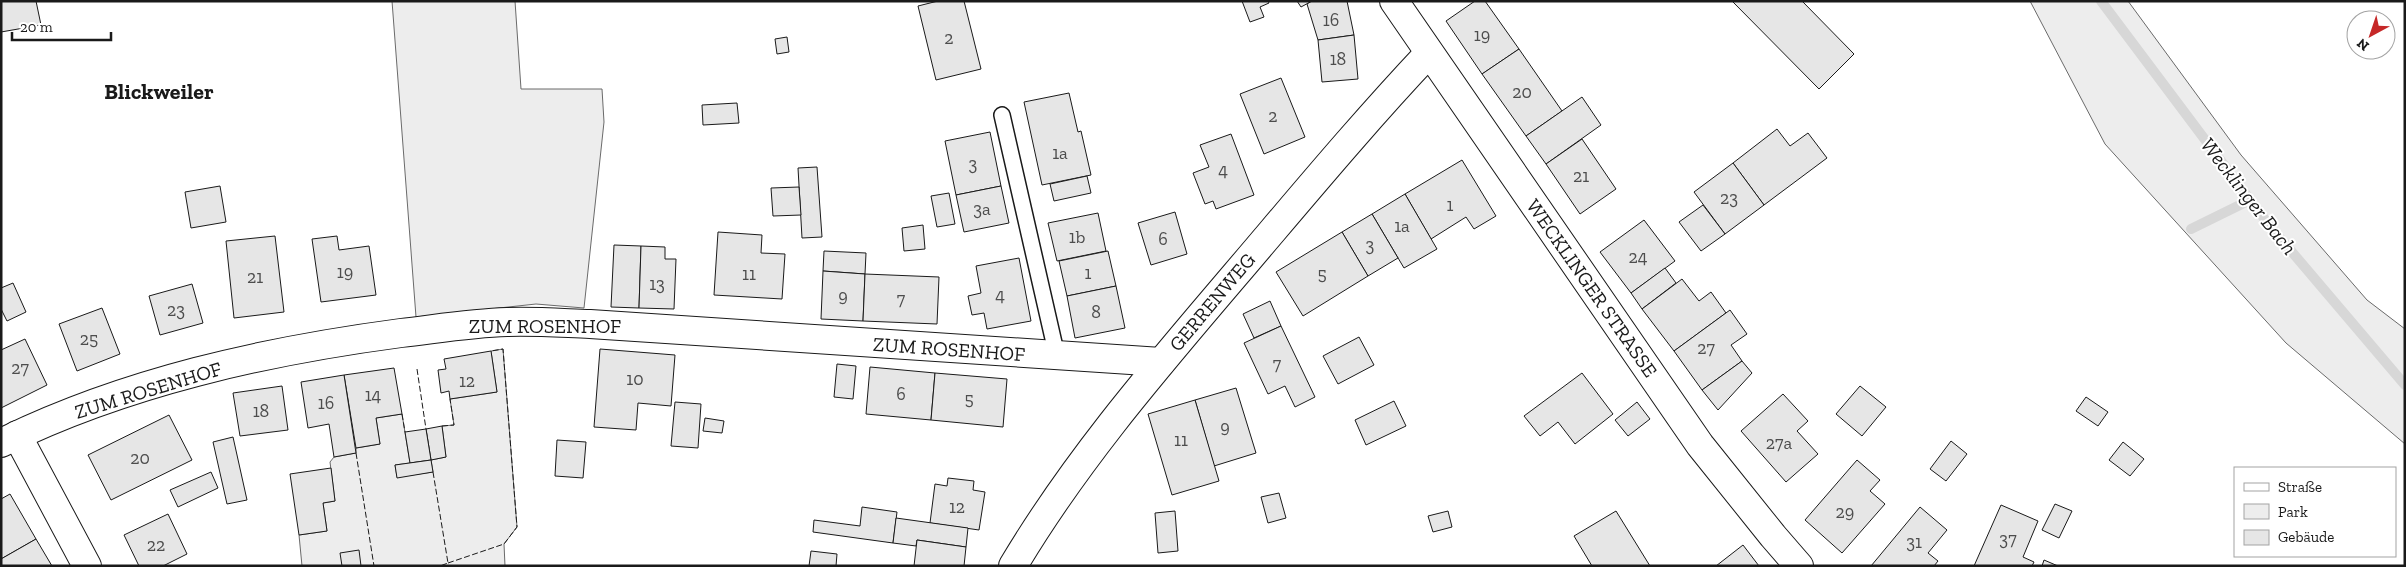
<svg xmlns="http://www.w3.org/2000/svg" width="2406" height="567" viewBox="0 0 2406 567" font-family="'Zilla Slab',serif">
<rect width="100%" height="100%" fill="#fff"/>
<g fill="#ededed" stroke="#6a6a6a">
<polygon points="392,1 515,1 521,89 602,89 604,122 584,308 536,304 416,317"/>
<polygon points="2030,1 2128,1 2241,155 2367,300 2405,329 2405,444 2286,343 2105,144"/>
<polygon points="503,349 517,527 504,544 505,566 302,566 299,535 327,531 323,503 335,501 330,462 334,457 356,453 356,448 380,444 376,418 402,414 410,463 395,465 397,477 433,472 431,460 446,457 442,426 454,425 450,399 497,392 491,351"/>
</g>
<g fill="none" stroke-linecap="round" stroke-linejoin="round">
<g stroke="#d7d7d7" stroke-width="10">
<polyline points="2101,1 2269,225 2405,385"/>
<polyline points="2191,229 2250,200"/>
</g>
</g>
<g fill="#e6e6e6" stroke="#1a1a1a">
<polygon points="1,1 36,1 41,25 1,32"/>
<polygon points="938,1 964,1 981,69 936,80 918,6"/>
<polygon points="1242,1 1268,1 1269,3 1260,7 1264,17 1250,22"/>
<polygon points="1297,1 1312,1 1301,7"/>
<polygon points="1312,1 1347,1 1354,35 1318,40 1307,4"/>
<polygon points="1475,1 1485,1 1519,49 1482,74 1446,21"/>
<polygon points="1732,1 1802,1 1854,54 1819,89"/>
<polygon points="1354,35 1358,79 1322,82 1318,40"/>
<polygon points="787,37 789,52 777,54 775,39"/>
<polygon points="1519,49 1562,111 1526,136 1482,74"/>
<polygon points="1281,78 1305,137 1264,154 1240,94"/>
<polygon points="1069,93 1078,132 1081,131 1091,175 1042,185 1024,102"/>
<polygon points="1582,97 1601,125 1546,164 1526,136"/>
<polygon points="737,103 739,123 703,125 702,105"/>
<polygon points="1777,129 1790,146 1808,133 1827,158 1764,205 1733,163"/>
<polygon points="990,132 1001,186 956,195 945,141"/>
<polygon points="1231,134 1254,195 1216,209 1213,201 1205,204 1193,173 1209,167 1200,145"/>
<polygon points="1582,139 1616,189 1580,214 1546,164"/>
<polygon points="1462,160 1496,216 1474,229 1466,217 1431,239 1405,194"/>
<polygon points="1733,163 1764,205 1725,234 1694,192"/>
<polygon points="817,167 822,237 802,238 798,168"/>
<polygon points="1087,176 1091,193 1054,201 1050,184"/>
<polygon points="220,186 226,222 191,228 185,192"/>
<polygon points="1001,186 1009,223 964,232 956,195"/>
<polygon points="799,187 801,215 773,216 771,188"/>
<polygon points="949,193 955,224 937,227 931,196"/>
<polygon points="1405,194 1437,249 1404,268 1372,214"/>
<polygon points="1703,205 1725,234 1701,251 1679,222"/>
<polygon points="1175,212 1187,254 1151,265 1138,223"/>
<polygon points="1098,213 1106,251 1057,261 1048,223"/>
<polygon points="1372,214 1398,258 1368,276 1342,232"/>
<polygon points="1644,220 1675,261 1631,293 1600,252"/>
<polygon points="923,225 925,249 904,251 902,228"/>
<polygon points="718,232 762,235 761,253 785,254 782,299 714,295"/>
<polygon points="1342,232 1368,276 1303,316 1276,272"/>
<polygon points="275,236 284,312 234,318 226,241"/>
<polygon points="337,236 339,250 369,246 376,295 321,302 312,239"/>
<polygon points="614,245 641,246 639,308 611,307"/>
<polygon points="641,246 665,247 665,259 676,259 674,309 639,308"/>
<polygon points="824,251 866,253 865,274 823,271"/>
<polygon points="1108,251 1116,286 1067,296 1059,261"/>
<polygon points="1019,258 1031,321 987,329 984,313 972,315 968,296 981,293 976,266"/>
<polygon points="1665,268 1676,283 1642,309 1631,293"/>
<polygon points="823,271 865,274 863,321 821,319"/>
<polygon points="865,274 939,277 937,324 863,321"/>
<polygon points="1682,279 1699,301 1711,292 1726,313 1674,351 1642,309"/>
<polygon points="13,283 26,312 7,321 1,309 1,288"/>
<polygon points="192,284 203,323 160,335 149,296"/>
<polygon points="1116,286 1125,328 1075,338 1067,296"/>
<polygon points="1270,301 1281,326 1254,338 1243,314"/>
<polygon points="102,308 120,354 77,371 59,324"/>
<polygon points="1730,310 1747,334 1731,345 1742,361 1702,390 1674,351"/>
<polygon points="1281,326 1315,397 1295,407 1285,386 1268,394 1244,343"/>
<polygon points="1359,337 1374,365 1338,384 1323,356"/>
<polygon points="25,339 47,385 1,408 1,350"/>
<polygon points="600,349 675,355 671,406 638,403 636,430 594,427"/>
<polygon points="491,351 497,392 450,399 449,391 441,393 438,370 446,369 444,359"/>
<polygon points="1742,361 1752,373 1718,410 1702,390"/>
<polygon points="837,364 856,366 853,399 834,397"/>
<polygon points="870,367 935,373 931,420 866,414"/>
<polygon points="394,368 402,414 376,418 380,444 356,448 344,375"/>
<polygon points="935,373 1007,379 1003,427 931,420"/>
<polygon points="1582,373 1613,414 1575,444 1558,422 1540,436 1524,416"/>
<polygon points="344,375 356,453 334,457 329,424 308,428 301,382"/>
<polygon points="282,386 288,430 240,436 233,393"/>
<polygon points="1860,386 1886,407 1862,436 1836,414"/>
<polygon points="1236,388 1256,453 1214,466 1195,400"/>
<polygon points="1783,394 1808,421 1797,431 1818,454 1786,482 1741,431"/>
<polygon points="2086,397 2108,412 2098,426 2076,411"/>
<polygon points="1195,400 1219,481 1172,495 1148,414"/>
<polygon points="1394,401 1406,426 1366,445 1355,420"/>
<polygon points="675,402 701,404 698,448 671,446"/>
<polygon points="1637,402 1650,419 1628,436 1615,420"/>
<polygon points="169,415 192,460 111,500 88,455"/>
<polygon points="705,418 724,421 722,433 703,431"/>
<polygon points="442,426 446,457 431,460 426,429"/>
<polygon points="426,429 431,460 410,463 405,432"/>
<polygon points="233,437 247,500 227,504 213,442"/>
<polygon points="557,440 586,442 583,478 555,476"/>
<polygon points="1951,441 1967,454 1946,481 1930,469"/>
<polygon points="2123,442 2144,459 2130,476 2109,460"/>
<polygon points="431,460 433,472 397,478 395,465"/>
<polygon points="1857,460 1880,480 1870,491 1885,504 1842,553 1805,520"/>
<polygon points="331,468 335,501 323,503 327,531 299,535 290,474"/>
<polygon points="211,472 218,488 178,507 170,490"/>
<polygon points="948,478 974,481 973,490 985,492 979,530 930,523 935,484 947,486"/>
<polygon points="1279,493 1286,518 1268,523 1261,497"/>
<polygon points="10,494 36,539 1,559 1,499"/>
<polygon points="2055,504 2072,511 2059,538 2042,530"/>
<polygon points="2001,505 2038,521 2023,557 2034,562 2032,566 1974,566"/>
<polygon points="862,507 897,512 893,543 813,532 814,520 860,526"/>
<polygon points="1920,507 1947,530 1928,553 1938,561 1934,566 1871,566"/>
<polygon points="1175,511 1178,551 1158,553 1155,513"/>
<polygon points="1448,511 1452,527 1433,532 1428,516"/>
<polygon points="1616,511 1650,566 1592,566 1574,536"/>
<polygon points="168,514 187,554 163,566 139,566 124,535"/>
<polygon points="896,518 968,528 966,547 917,540 916,546 893,543"/>
<polygon points="36,539 52,566 1,566 1,559"/>
<polygon points="917,540 966,547 964,566 914,566"/>
<polygon points="1743,545 1759,566 1716,566"/>
<polygon points="359,550 361,566 342,566 340,553"/>
<polygon points="811,551 837,554 836,566 809,566"/>
<polygon points="2044,560 2058,566 2042,566"/>
</g>
<g fill="none" stroke-linecap="round" stroke-linejoin="round">
<defs>
<polyline id="lane" points="1002,115 1057,356"/>
<g id="street">
<polyline points="1394,1 1700,445 1773,536 1799,566"/>
<polyline points="17,435 87,566"/>
<path d="M1,443C125,382 265,351 401,333C436,329 471,323 507,322C534,321 562,323 590,324L1161,362"/>
<path d="M1013,566C1076,460 1156,368 1235,275C1299,200 1361,125 1429,53"/>
</g>
</defs>
<use href="#lane" stroke="#1a1a1a" stroke-width="18"/>
<use href="#street" stroke="#1a1a1a" stroke-width="30"/>
<use href="#lane" stroke="#fff" stroke-width="15"/>
<use href="#street" stroke="#fff" stroke-width="28"/>
<g stroke="#1a1a1a" stroke-width="1" stroke-dasharray="6 2.5" stroke-linecap="butt">
<polyline points="417,369 426,429"/>
<polyline points="402,414 405,432"/>
<polyline points="442,426 454,425 450,399"/>
<polyline points="356,453 374,566"/>
<polyline points="433,472 448,563 440,566"/>
<polyline points="448,563 504,544 517,527 503,349 491,351"/>
</g>
</g>
<g text-anchor="middle" dominant-baseline="central" stroke-width="4" stroke-linejoin="round" paint-order="stroke">
<g font-size="18" fill="#4d4d4d">
<text x="1331" y="20">16</text>
<text x="1482" y="35">19</text>
<text x="949" y="38">2</text>
<text x="1338" y="59">18</text>
<text x="1522" y="92">20</text>
<text x="1273" y="116">2</text>
<text x="1060" y="153">1a</text>
<text x="973" y="164">3</text>
<text x="1223" y="170">4</text>
<text x="1581" y="176">21</text>
<text x="1729" y="198">23</text>
<text x="1450" y="205">1</text>
<text x="982" y="209">3a</text>
<text x="1402" y="226">1a</text>
<text x="1077" y="237">1b</text>
<text x="1163" y="239">6</text>
<text x="1370" y="245">3</text>
<text x="1638" y="257">24</text>
<text x="345" y="272">19</text>
<text x="1088" y="273">1</text>
<text x="749" y="274">11</text>
<text x="1322" y="274">5</text>
<text x="255" y="277">21</text>
<text x="657" y="284">13</text>
<text x="1000" y="295">4</text>
<text x="843" y="296">9</text>
<text x="901" y="299">7</text>
<text x="176" y="310">23</text>
<text x="1096" y="312">8</text>
<text x="89" y="339">25</text>
<text x="1706" y="348">27</text>
<text x="1277" y="364">7</text>
<text x="20" y="368">27</text>
<text x="635" y="379">10</text>
<text x="467" y="381">12</text>
<text x="901" y="394">6</text>
<text x="373" y="395">14</text>
<text x="969" y="399">5</text>
<text x="326" y="403">16</text>
<text x="261" y="411">18</text>
<text x="1225" y="427">9</text>
<text x="1181" y="440">11</text>
<text x="1779" y="443">27a</text>
<text x="140" y="458">20</text>
<text x="957" y="507">12</text>
<text x="1845" y="512">29</text>
<text x="2008" y="539">37</text>
<text x="1914" y="542">31</text>
<text x="156" y="545">22</text>
</g>
<g font-size="20" fill="#1a1a1a" stroke="#fff">
<text transform="translate(1592 288) rotate(55)">WECKLINGER STRASSE</text>
<text transform="translate(1212 302) rotate(-50)">GERRENWEG</text>
<text x="545" y="326">ZUM ROSENHOF</text>
<text transform="translate(949 349) rotate(4)">ZUM ROSENHOF</text>
<text transform="translate(148 390) rotate(-17)">ZUM ROSENHOF</text>
</g>
<g font-size="21" font-style="italic" fill="#1a1a1a" stroke="#fff">
<text transform="translate(2249 196) rotate(52)">Wecklinger Bach</text>
</g>
<g font-size="22" font-weight="bold" fill="#1a1a1a" stroke="#fff">
<text x="159" y="91">Blickweiler</text>
</g>
</g>
<rect width="2406" height="567" fill="none" stroke="#1a1a1a" stroke-width="5"/>
<rect x="2234" y="467" width="162" height="90" fill="#ffffff" stroke="#a3a3a3"/>
<rect x="2244" y="483" width="25" height="8" fill="#ffffff" stroke="#a3a3a3"/>
<text x="2278" y="492" font-size="15" fill="#1a1a1a">Straße</text>
<rect x="2244" y="504" width="25" height="15" fill="#ededed" stroke="#a3a3a3"/>
<text x="2278" y="517" font-size="15" fill="#1a1a1a">Park</text>
<rect x="2244" y="530" width="25" height="15" fill="#e6e6e6" stroke="#a3a3a3"/>
<text x="2278" y="542" font-size="15" fill="#1a1a1a">Gebäude</text>
<g transform="translate(2371 35) rotate(220)"><circle r="24" fill="#ffffff" stroke="#a3a3a3"/>
<path d="M0-4L9 19L0 12L-9 19Z" fill="#c62828"/>
<text y="-8" font-size="14" font-weight="bold" text-anchor="middle" fill="#1a1a1a">N</text>
</g>
<path d="M12 32v8h99v-8" fill="none" stroke="#1a1a1a" stroke-width="2.5"/>
<text x="20" y="32" font-size="15" fill="#1a1a1a" stroke="#ffffff" stroke-width="4" paint-order="stroke">20 m</text>
</svg>
